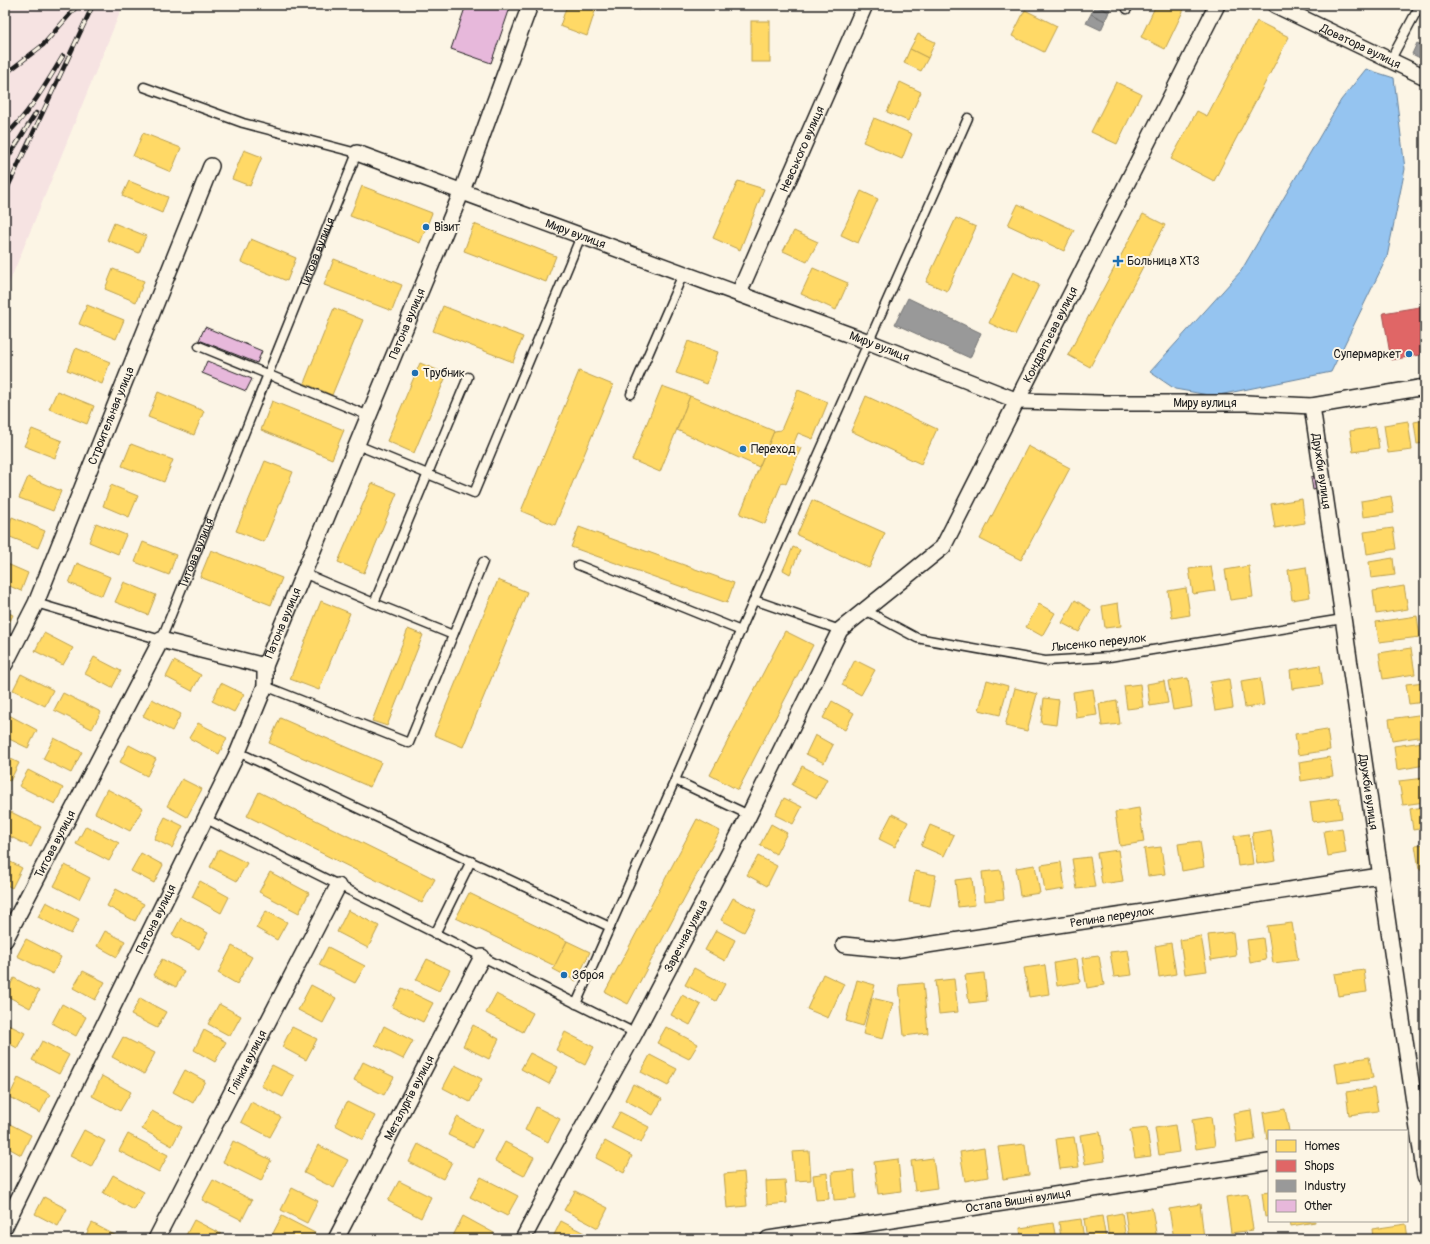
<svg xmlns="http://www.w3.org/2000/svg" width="1430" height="1244" viewBox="0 0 1430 1244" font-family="Pangolin,sans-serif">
<rect width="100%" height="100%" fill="#fcf5e5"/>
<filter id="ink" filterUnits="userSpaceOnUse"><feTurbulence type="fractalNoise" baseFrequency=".025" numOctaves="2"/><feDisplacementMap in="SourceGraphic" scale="8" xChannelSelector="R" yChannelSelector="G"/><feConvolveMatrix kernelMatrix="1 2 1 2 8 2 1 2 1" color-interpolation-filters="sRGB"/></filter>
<g filter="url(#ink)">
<polygon fill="#f6e3e2" points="5,5 123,5 5,293"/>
<polygon fill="#95c4f0" stroke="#65819b" points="1366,69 1394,78 1405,169 1387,257 1331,372 1214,396 1175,389 1150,372 1241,271 1341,100"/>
<g fill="#ffd966" stroke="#bba050">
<polygon points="567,5 597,5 587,36 560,26"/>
<polygon points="1156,5 1186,5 1165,49 1141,37"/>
<polygon points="1025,10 1057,26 1044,52 1012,36"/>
<rect x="751" y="21" width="19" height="41"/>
<polygon points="1257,21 1289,37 1214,181 1171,159 1197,111 1207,116"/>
<polygon points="918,34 935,42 928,58 910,49"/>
<polygon points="910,49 928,58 921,71 904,63"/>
<polygon points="900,82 921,92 908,121 887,112"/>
<polygon points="1116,82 1141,94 1117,144 1091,132"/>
<polygon points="874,118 912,134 902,159 863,142"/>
<polygon points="143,133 181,148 171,172 133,156"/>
<polygon points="244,150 262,157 250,186 232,179"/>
<polygon points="129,181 168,197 162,213 122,196"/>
<polygon points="738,181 764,189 740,250 713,238"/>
<polygon points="362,186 432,213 420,243 350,216"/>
<polygon points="861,191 878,199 858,243 841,235"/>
<polygon points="1018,204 1074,230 1064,251 1008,225"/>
<polygon points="1143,214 1165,225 1090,367 1068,355"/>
<polygon points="956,218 976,227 947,291 926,282"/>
<polygon points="114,223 146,236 139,253 107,240"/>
<polygon points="474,224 556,256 546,282 464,251"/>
<polygon points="794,231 818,242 807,262 783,251"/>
<polygon points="251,239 296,258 287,281 241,262"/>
<polygon points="334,259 402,285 392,311 324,285"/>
<polygon points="813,268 848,283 836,310 801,294"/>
<polygon points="113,269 144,281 136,302 105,289"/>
<polygon points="1013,272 1039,285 1015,335 989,323"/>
<polygon points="87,305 124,320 116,339 79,324"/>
<polygon points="443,306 523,337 513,362 433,331"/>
<polygon points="334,308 363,320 332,395 304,383"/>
<polygon points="688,341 718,352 707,384 676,373"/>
<polygon points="76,348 110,362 102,384 67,370"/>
<polygon points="420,363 447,374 414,453 387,441"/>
<polygon points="579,371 613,385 555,525 521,511"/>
<polygon points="662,386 690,396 660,472 632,460"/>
<polygon points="798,390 828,402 813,439 798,433 793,445 801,448 786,484 782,482 765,524 740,514 774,431 781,430"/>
<polygon points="57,391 94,406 87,424 49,409"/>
<polygon points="158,392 204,411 194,435 148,417"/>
<polygon points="690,396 774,431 759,467 677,430"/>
<polygon points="866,396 937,429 921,464 851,431"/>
<polygon points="272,401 344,430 332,459 261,430"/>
<polygon points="1425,420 1425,443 1417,444 1414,422"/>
<polygon points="1408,421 1412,450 1388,453 1384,425"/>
<polygon points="1376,427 1379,448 1353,452 1350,431"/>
<polygon points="32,429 62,441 55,458 24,446"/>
<polygon points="131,444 173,460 164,482 122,466"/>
<polygon points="1028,446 1070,468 1021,560 980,539"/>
<polygon points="265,461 293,472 264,542 236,531"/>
<polygon points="28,477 61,491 53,511 19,498"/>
<polygon points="372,483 397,493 364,573 338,562"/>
<polygon points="111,485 138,496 129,517 103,506"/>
<polygon points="1391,496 1394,513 1363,517 1361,501"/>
<polygon points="1302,499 1305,523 1275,528 1271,504"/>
<polygon points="812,500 885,533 869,568 797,535"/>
<polygon points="12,517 45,531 38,548 5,535"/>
<polygon points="96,523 126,535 118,554 89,542"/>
<polygon points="579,527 734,583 727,603 571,547"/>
<polygon points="1393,528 1396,549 1367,554 1364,532"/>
<polygon points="143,542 176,555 169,575 135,562"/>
<polygon points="793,547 800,550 790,574 783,570"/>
<polygon points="211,550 282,578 271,605 200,577"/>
<polygon points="1393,558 1395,575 1371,578 1369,562"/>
<polygon points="5,563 28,573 21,591 5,584"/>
<polygon points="77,563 110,577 102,596 69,583"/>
<polygon points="1211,566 1215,591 1193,594 1189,569"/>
<polygon points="1249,566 1253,597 1230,600 1225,570"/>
<polygon points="1306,567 1310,597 1292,600 1288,570"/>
<polygon points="498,580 527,592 463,747 434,735"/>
<polygon points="124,582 156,595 148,615 115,602"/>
<polygon points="1404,586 1408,609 1376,614 1373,591"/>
<polygon points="1186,588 1190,615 1172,618 1168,591"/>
<polygon points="1075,600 1091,610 1079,632 1062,623"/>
<polygon points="321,601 350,613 319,690 290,679"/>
<polygon points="1118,603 1121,626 1105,628 1102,606"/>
<polygon points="1039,604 1055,613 1042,636 1026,627"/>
<polygon points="5,611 13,615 5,631"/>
<polygon points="1417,616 1420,637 1379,642 1376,622"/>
<polygon points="408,629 423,635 387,726 372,721"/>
<polygon points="785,631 813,645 738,790 710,775"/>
<polygon points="44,633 73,648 63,665 35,651"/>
<polygon points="1411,648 1415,674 1383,679 1379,653"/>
<polygon points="94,657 121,671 112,688 85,674"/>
<polygon points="855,660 875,670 861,695 842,685"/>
<polygon points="174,661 201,675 192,691 166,677"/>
<polygon points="1320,665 1323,685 1292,689 1290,670"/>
<polygon points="21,674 53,690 45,706 13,690"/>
<polygon points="1188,678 1192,707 1173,710 1168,681"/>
<polygon points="1260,678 1264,705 1245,708 1241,681"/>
<polygon points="1229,679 1233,708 1215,711 1210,682"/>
<polygon points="987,680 1008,686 1000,715 979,710"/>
<polygon points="1164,681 1168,703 1150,706 1147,684"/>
<polygon points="1425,682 1425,702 1409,704 1406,684"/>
<polygon points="221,683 244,694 234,712 212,701"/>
<polygon points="1140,684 1143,707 1127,709 1124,686"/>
<polygon points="1015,688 1037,694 1027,731 1005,726"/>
<polygon points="1093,689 1097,715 1076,718 1073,692"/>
<polygon points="63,693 101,712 92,729 54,710"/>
<polygon points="1044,698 1059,700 1056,725 1041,723"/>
<polygon points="152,699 181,714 172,731 143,716"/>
<polygon points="832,701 854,713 845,730 823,718"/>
<polygon points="1117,701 1120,724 1102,726 1099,704"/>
<polygon points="5,713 37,730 28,748 5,737"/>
<polygon points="1425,714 1425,736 1392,741 1389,719"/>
<polygon points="280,718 381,762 370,787 269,743"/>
<polygon points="198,723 227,738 219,754 189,738"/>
<polygon points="1327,729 1330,750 1298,755 1295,734"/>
<polygon points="815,735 833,745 824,763 806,754"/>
<polygon points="54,738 82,752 71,773 43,759"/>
<polygon points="1423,742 1425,765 1397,770 1394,746"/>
<polygon points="129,745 156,759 147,776 120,762"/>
<polygon points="5,756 19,763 10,781 5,779"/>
<polygon points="1330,757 1333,776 1301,781 1299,762"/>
<polygon points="802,766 827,779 817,798 792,785"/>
<polygon points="28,770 63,788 55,804 19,786"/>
<polygon points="1424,778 1425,802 1403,805 1399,781"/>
<polygon points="182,779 202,789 187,817 167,806"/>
<polygon points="107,789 143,808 130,831 95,813"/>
<polygon points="259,792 435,879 422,903 247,816"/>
<polygon points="784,798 802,807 793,824 775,815"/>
<polygon points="1339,798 1342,818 1313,822 1310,802"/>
<polygon points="1425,807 1425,828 1413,830 1410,809"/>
<polygon points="1139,808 1144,842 1120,846 1115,812"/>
<polygon points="11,812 41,827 31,847 5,834 5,823"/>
<polygon points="892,814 908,822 895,847 879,839"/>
<polygon points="165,817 183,826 172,848 154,839"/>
<polygon points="697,819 720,831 628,1004 605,992"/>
<polygon points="771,824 787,833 776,854 760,845"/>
<polygon points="930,825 954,835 944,856 921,846"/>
<polygon points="86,826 119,843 109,861 76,844"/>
<polygon points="1342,828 1346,853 1328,856 1324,831"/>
<polygon points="1271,830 1276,861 1257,864 1252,833"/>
<polygon points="1249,834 1253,864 1238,866 1234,836"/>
<polygon points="1200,841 1204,867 1182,871 1178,844"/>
<polygon points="1425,844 1425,869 1419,869 1415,845"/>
<polygon points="1161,847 1165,874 1148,876 1144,849"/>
<polygon points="219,849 247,863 237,881 210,867"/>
<polygon points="1118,850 1123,881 1102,884 1097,853"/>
<polygon points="141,853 163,865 154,883 131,871"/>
<polygon points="758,856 777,866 767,886 747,875"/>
<polygon points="1090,857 1095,887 1077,889 1072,859"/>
<polygon points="5,859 22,868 12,888 5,884"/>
<polygon points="1061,862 1065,889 1045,892 1041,865"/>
<polygon points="65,865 90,878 79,899 54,886"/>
<polygon points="1035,865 1040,893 1020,896 1016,868"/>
<polygon points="1001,870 1004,899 985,901 982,872"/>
<polygon points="915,871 936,875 930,906 909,902"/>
<polygon points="270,872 309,893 299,913 259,892"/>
<polygon points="972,878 975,905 958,907 955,880"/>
<polygon points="200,881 229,897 221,913 192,897"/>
<polygon points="116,889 144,904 135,921 107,906"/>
<polygon points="469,893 567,941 555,966 456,918"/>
<polygon points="733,898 756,910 744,932 721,920"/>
<polygon points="46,902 79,919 71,934 38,917"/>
<polygon points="348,910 379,926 368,948 337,932"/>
<polygon points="266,911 287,922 277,940 256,928"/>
<polygon points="181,918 208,933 199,949 172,935"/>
<polygon points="1292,923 1298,960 1273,963 1267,926"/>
<polygon points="716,930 735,940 725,961 705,950"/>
<polygon points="105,931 125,941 117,957 97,946"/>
<polygon points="1233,932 1236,956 1211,960 1208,935"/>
<polygon points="1201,936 1207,971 1185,974 1180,940"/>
<polygon points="1263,938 1266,960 1250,963 1247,940"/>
<polygon points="26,939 61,957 53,974 17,956"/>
<polygon points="567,941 590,952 576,981 553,969"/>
<polygon points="1171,943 1176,974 1159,977 1155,946"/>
<polygon points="232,946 252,957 237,984 218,973"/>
<polygon points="328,947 365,966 355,983 319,965"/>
<polygon points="1128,950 1132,975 1114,977 1110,952"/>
<polygon points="1099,956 1104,985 1087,988 1082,958"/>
<polygon points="162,959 184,971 176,987 153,975"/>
<polygon points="427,959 450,970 439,991 416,980"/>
<polygon points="1077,959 1080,982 1057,986 1054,963"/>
<polygon points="1045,965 1049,994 1029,997 1024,968"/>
<polygon points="694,968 725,984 716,1001 685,985"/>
<polygon points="1364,970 1367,992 1338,996 1334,974"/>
<polygon points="83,971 105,982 95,1000 73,988"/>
<polygon points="984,973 987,1001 969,1003 965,975"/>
<polygon points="823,974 844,984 828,1018 807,1009"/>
<polygon points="14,978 39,991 30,1008 5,995"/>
<polygon points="954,979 958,1012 939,1014 935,981"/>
<polygon points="857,980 875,985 863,1026 846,1021"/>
<polygon points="923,983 928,1033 904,1036 899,985"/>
<polygon points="311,985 336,998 323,1023 298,1010"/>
<polygon points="402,988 433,1003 423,1022 392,1007"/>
<polygon points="496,994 533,1013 523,1032 486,1013"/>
<polygon points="682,995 701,1005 690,1025 671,1015"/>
<polygon points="140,998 166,1012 157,1028 131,1015"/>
<polygon points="872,998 893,1003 883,1039 863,1034"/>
<polygon points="62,1004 86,1017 76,1036 52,1023"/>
<polygon points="219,1004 241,1016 230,1036 208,1024"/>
<polygon points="5,1023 25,1033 17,1048 5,1041"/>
<polygon points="473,1025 499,1039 489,1059 463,1046"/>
<polygon points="384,1026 413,1041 403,1059 375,1045"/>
<polygon points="292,1027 317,1039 306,1060 282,1047"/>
<polygon points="666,1027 698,1044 689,1059 657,1043"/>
<polygon points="204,1030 226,1042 215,1062 194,1050"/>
<polygon points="565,1032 594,1047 585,1065 556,1050"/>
<polygon points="123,1037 155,1053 144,1074 112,1057"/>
<polygon points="42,1041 69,1055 59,1074 32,1060"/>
<polygon points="530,1053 558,1067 549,1084 521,1069"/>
<polygon points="650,1055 677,1069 668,1086 641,1072"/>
<polygon points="1369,1057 1373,1078 1338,1083 1335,1063"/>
<polygon points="363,1062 394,1077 384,1095 354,1080"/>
<polygon points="272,1065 294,1076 283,1097 261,1086"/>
<polygon points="455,1065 482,1079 470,1102 443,1088"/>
<polygon points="185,1070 205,1081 193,1103 173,1092"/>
<polygon points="102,1076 131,1092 120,1111 92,1096"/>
<polygon points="18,1078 50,1094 40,1113 9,1097"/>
<polygon points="633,1084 662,1099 653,1115 625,1100"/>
<polygon points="1374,1088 1378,1111 1349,1115 1346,1092"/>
<polygon points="251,1102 281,1117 270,1137 241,1122"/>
<polygon points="347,1102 375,1116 363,1140 335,1125"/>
<polygon points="536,1107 560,1119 548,1142 525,1130"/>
<polygon points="1285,1109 1289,1131 1269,1131 1269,1139 1267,1139 1263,1113"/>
<polygon points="1251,1110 1255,1140 1237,1143 1233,1113"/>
<polygon points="152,1111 182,1127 172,1146 142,1129"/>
<polygon points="620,1112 649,1127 641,1143 611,1128"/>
<polygon points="457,1117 482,1130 473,1147 448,1135"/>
<polygon points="1211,1117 1215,1146 1196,1149 1192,1120"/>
<polygon points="6,1122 31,1135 21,1155 5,1146"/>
<polygon points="1175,1125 1179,1152 1159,1155 1155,1128"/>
<polygon points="1147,1128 1151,1156 1135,1158 1130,1130"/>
<polygon points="84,1130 105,1141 91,1167 70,1156"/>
<polygon points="1100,1132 1105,1161 1085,1164 1080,1135"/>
<polygon points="128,1134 168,1155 159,1172 119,1151"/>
<polygon points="1074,1137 1079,1167 1060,1169 1056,1139"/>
<polygon points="233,1141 271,1160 261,1181 223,1162"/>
<polygon points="605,1141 632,1156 624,1173 596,1158"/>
<polygon points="505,1142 534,1157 524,1176 495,1161"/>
<polygon points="418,1144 452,1162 443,1179 409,1162"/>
<polygon points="1025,1144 1029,1175 1003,1179 998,1147"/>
<polygon points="318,1145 348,1160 334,1188 304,1173"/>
<polygon points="984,1148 988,1177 965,1181 960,1152"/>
<polygon points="809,1151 811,1180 795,1181 792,1152"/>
<polygon points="933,1158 937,1188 915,1191 911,1161"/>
<polygon points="898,1159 901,1191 878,1194 874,1162"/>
<polygon points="854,1170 856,1198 834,1200 832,1172"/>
<polygon points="744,1172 747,1206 727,1208 724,1174"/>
<polygon points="827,1173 829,1199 816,1200 813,1175"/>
<polygon points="113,1175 144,1192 134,1210 103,1193"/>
<polygon points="481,1177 518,1196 507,1216 470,1197"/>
<polygon points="213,1180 252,1200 242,1220 202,1200"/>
<polygon points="785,1180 787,1203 767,1205 766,1181"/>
<polygon points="399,1181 431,1197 421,1218 388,1201"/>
<polygon points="292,1188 318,1201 307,1223 281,1210"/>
<polygon points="575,1191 608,1208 598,1228 564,1210"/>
<polygon points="1269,1192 1269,1216 1265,1217 1262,1193"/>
<polygon points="1248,1194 1253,1230 1231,1233 1226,1197"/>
<polygon points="44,1197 67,1209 58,1226 35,1214"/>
<polygon points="1200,1204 1204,1238 1174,1239 1169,1209"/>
<polygon points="1152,1208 1157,1239 1129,1239 1125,1212"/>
<polygon points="1122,1213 1126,1239 1109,1239 1106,1216"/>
<polygon points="282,1216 315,1233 312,1239 281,1239 272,1235"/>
<polygon points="463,1216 494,1233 491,1239 459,1239 453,1236"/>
<polygon points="1102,1216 1106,1239 1087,1239 1084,1219"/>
<polygon points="1081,1219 1084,1239 1061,1239 1059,1222"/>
<polygon points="194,1220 221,1234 218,1239 184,1239"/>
<polygon points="561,1221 584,1233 581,1239 552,1239"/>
<polygon points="1290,1221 1315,1221 1315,1222 1291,1226"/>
<polygon points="92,1223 122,1239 84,1239"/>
<polygon points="1053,1223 1056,1239 1021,1239 1020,1228"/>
<polygon points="1406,1224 1408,1239 1373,1239 1372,1229"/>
</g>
<polygon fill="#e06666" stroke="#a55050" points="1425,306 1425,354 1391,360 1383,313"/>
<g fill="#999" stroke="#747474">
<polygon points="626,5 642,5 639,10"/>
<polygon points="1095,5 1109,12 1105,21 1091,14"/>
<polygon points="1095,5 1113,5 1109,12"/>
<polygon points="1091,14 1105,21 1101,30 1086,23"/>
<polygon points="1417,43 1425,47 1420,58 1412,54"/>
<polygon points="908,298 981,333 970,358 895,324"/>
</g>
<g fill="#e7b8db" stroke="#1c1c1c">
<polygon points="466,5 511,5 491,63 451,49"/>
<polygon points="205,327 262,351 257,363 199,340"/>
<polygon points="207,361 252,379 246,391 202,373"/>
<polygon points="1316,476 1317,489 1313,490 1311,477"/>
</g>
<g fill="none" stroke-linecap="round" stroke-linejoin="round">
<defs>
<g id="lane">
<polyline points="1127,9 1129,5"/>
<polyline points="1391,59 1420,5"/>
<polyline points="199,346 369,416"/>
<polyline points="631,394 683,274"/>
<polyline points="357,445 474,493 581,236"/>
<polyline points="578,565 741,631"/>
<polyline points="303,573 374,603"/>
<path id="s1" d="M36,603L161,640L357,153L243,123L144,87"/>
<polyline points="865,610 917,638 1045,661 1109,657 1343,619"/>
<polyline points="840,630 754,600 968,118"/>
<polyline points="453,635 374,603 468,377"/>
<polyline points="265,686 409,743 483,562"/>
<polyline points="238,752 610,927"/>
<polyline points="749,815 675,780 754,600"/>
<polyline points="206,819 635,1033"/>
<polyline points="435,934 471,861"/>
<polyline points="576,1004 675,780"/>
</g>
<g id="street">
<path id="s2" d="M1275,5L1425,77"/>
<path id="s3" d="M357,153L869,342L1018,401L1101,403H1246L1312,406L1425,387"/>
<path id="s4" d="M739,293L865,5"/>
<path id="s5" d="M1312,406L1425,1177"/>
<path id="s6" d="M5,664L36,603L211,166"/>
<path id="s7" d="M5,940L161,640L265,666"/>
<path id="s8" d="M844,945L894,950L1380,876"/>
<path id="s9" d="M5,1226L238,752L265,686V666L462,191L530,5"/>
<path id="s10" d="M156,1239L338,886"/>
<path id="s11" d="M336,1239L482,957"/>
<path id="s12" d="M523,1239L562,1165L635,1033L749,815L840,630L943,547L1217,5"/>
<path id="s13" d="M768,1239L1269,1162"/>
</g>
</defs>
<use href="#lane" stroke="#1c1c1c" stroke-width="11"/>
<use href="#street" stroke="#1c1c1c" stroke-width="18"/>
<use href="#lane" stroke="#fcf5e5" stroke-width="8"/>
<use href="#street" stroke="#fcf5e5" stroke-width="15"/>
<defs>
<g id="rail">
<polyline points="5,74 43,45 78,5"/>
<path d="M5,136C29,114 46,84 63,56"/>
<polyline points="5,162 36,113"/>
<polyline points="5,193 93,5"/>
</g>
</defs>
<use href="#rail" stroke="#1c1c1c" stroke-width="4.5"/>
<use href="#rail" stroke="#fcf5e5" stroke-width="3" stroke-dasharray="9" stroke-linecap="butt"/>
</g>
</g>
<g fill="#1f6fb2" stroke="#fcf5e5" stroke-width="1.5">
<circle cx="426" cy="227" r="4"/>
<path d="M1116 255h4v4h4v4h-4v4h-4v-4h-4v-4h4z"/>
<circle cx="1409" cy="354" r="4"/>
<circle cx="415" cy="373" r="4"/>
<circle cx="743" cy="449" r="4"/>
<circle cx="564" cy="975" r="4"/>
</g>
<g text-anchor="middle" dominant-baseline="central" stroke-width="4" stroke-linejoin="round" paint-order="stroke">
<g font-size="12" fill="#1c1c1c" stroke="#fcf5e5">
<text stroke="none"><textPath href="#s2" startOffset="95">Доватора вулиця</textPath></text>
<text stroke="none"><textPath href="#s4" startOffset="157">Невського вулиця</textPath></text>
<text stroke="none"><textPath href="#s3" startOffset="233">Миру вулиця</textPath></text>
<text stroke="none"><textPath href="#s1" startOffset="548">Титова вулиця</textPath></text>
<text stroke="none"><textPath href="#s9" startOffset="990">Патона вулиця</textPath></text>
<text stroke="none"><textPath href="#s12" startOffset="1057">Кондратьєва вулиця</textPath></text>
<text stroke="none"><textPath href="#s3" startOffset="557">Миру вулиця</textPath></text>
<text stroke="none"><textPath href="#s3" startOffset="893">Миру вулиця</textPath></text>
<text stroke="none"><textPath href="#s6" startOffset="270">Строительная улица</textPath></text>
<text stroke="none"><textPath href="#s5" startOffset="66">Дружби вулиця</textPath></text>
<text stroke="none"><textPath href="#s1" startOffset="224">Титова вулиця</textPath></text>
<text stroke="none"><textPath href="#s9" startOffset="666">Патона вулиця</textPath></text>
<text transform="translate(1099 643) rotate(-6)">Лысенко переулок</text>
<text stroke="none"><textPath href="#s5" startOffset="390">Дружби вулиця</textPath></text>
<text stroke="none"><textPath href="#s7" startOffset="108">Титова вулиця</textPath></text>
<text stroke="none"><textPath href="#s8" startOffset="271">Репина переулок</textPath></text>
<text stroke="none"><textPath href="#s9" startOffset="342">Патона вулиця</textPath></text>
<text stroke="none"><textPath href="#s12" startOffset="344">Заречная улица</textPath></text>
<text stroke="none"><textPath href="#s10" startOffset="199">Глінки вулиця</textPath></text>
<text stroke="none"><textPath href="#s11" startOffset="159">Металургів вулиця</textPath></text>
<text stroke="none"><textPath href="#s13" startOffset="253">Остапа Вишні вулиця</textPath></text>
</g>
<g font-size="12" fill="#1c1c1c" stroke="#fcf5e5" text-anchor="start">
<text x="434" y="227">Візит</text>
<text x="1127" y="261">Больница ХТЗ</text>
<text x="1401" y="354" text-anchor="end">Супермаркет</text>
<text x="423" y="373">Трубник</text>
<text x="751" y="449">Переход</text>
<text x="572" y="975">Зброя</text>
</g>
</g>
<rect width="1430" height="1244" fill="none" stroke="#fcf5e5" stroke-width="20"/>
<rect x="10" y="10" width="1410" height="1224" fill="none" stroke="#1c1c1c" stroke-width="1.5" filter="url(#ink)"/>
<rect x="1268" y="1130" width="140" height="92" fill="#fcf5e5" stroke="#a29e95"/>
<rect x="1276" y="1140" width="20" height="12" fill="#ffd966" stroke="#a29e95"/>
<text x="1304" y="1150" font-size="12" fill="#1c1c1c">Homes</text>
<rect x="1276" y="1160" width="20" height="12" fill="#e06666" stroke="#a29e95"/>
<text x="1304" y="1170" font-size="12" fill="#1c1c1c">Shops</text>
<rect x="1276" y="1180" width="20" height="12" fill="#999999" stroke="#a29e95"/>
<text x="1304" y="1190" font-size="12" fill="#1c1c1c">Industry</text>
<rect x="1276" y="1200" width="20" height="12" fill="#e7b8db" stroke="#a29e95"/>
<text x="1304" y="1210" font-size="12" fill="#1c1c1c">Other</text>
</svg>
